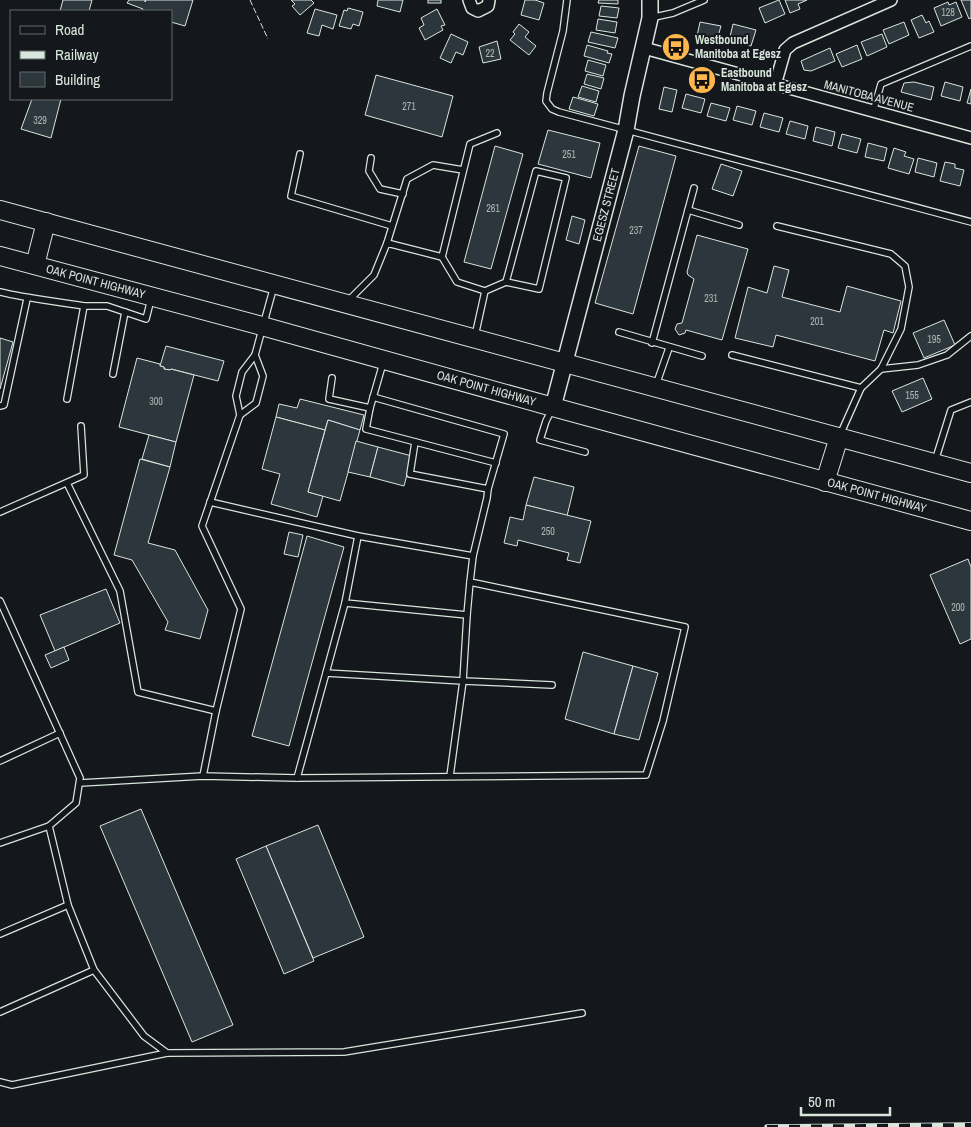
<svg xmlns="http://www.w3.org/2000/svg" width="971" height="1127" viewBox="0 0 971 1127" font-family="'Archivo Narrow',sans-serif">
<rect width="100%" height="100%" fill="#14181c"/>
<g fill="#2c363c" stroke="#d8e6dc">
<polygon points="63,0 92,0 89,11 60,11"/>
<polygon points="129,0 145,0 145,2 146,0 193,0 185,26 171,22 171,11 142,11 143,9 127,3"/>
<polygon points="291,0 311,0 314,3 300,15 292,6 295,4"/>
<polygon points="378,0 403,0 400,12 377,6"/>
<rect x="428" y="0" width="13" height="3"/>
<polygon points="525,0 535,0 544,3 539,20 521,15"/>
<polygon points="599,0 618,0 618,4 598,3"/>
<polygon points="779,0 785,14 765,23 759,8"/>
<polygon points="785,0 807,0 798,4 800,9 790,13"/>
<polygon points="961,0 971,0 971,18 969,19"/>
<polygon points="948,2 949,5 956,2 962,17 941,26 934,8"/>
<polygon points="601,6 619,8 617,18 599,16"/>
<polygon points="348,8 363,12 359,26 353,24 351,29 339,26 344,10 347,11"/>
<polygon points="315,9 337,15 333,29 322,25 319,36 307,33"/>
<polygon points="437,9 445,25 441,26 443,30 425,40 419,28 424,25 421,18"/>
<polygon points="922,15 926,23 929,21 934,32 919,38 911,20"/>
<polygon points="598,19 617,22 615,33 596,30"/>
<polygon points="700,22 721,26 717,40 697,36"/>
<polygon points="904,22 909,35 889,44 883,30"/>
<polygon points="519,24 529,32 525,37 536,46 529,55 510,40 515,34 513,32"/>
<polygon points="733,24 756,30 751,46 729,41"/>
<polygon points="591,32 618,38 615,48 588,42"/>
<polygon points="451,34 468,42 463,55 456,52 451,63 440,58"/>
<polygon points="882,34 887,47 867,56 861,42"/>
<polygon points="497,41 501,59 483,63 479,47"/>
<polygon points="587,45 608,51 607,53 612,54 609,63 584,56"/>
<polygon points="857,45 862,59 842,67 836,54"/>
<polygon points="830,48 835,61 811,71 804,70 801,61"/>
<polygon points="588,60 606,65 603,76 585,71"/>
<polygon points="587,74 604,78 601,89 584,84"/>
<polygon points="376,75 453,96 442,137 365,115"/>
<polygon points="914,82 934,87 931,100 901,92 904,83"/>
<polygon points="945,82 963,87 960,101 941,96"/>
<polygon points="582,86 599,91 596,102 578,97"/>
<polygon points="664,87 677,90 672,112 659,109"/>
<polygon points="971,89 971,104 967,103"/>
<polygon points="686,94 705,99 701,113 682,108"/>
<polygon points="573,97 598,104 594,116 569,109"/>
<polygon points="32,99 61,99 51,138 21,129"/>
<polygon points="711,103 730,108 726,121 707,116"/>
<polygon points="737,106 756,111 752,125 733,120"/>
<polygon points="764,113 783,118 779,132 760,127"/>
<polygon points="790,121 808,126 805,139 786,134"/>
<polygon points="816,127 835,132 832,146 813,141"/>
<polygon points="548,130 600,143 591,178 538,164"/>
<polygon points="842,134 861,139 857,153 838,148"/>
<polygon points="868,143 887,148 884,161 865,157"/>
<polygon points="495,146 523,154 491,269 464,262"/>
<polygon points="639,146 676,156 633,314 595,303"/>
<polygon points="894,148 906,152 904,156 914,159 909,174 888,168"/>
<polygon points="918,158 937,163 934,177 915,172"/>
<polygon points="945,162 955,164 955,168 964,170 960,186 940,181"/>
<polygon points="721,164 742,171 733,196 712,189"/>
<polygon points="572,216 585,220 579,244 566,240"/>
<polygon points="697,235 748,249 722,340 686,330 685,333 679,335 675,329 677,324 682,323 694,279 688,275 687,272"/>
<polygon points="774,266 789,270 782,297 840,312 847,286 901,301 893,333 884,330 875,361 776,335 773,347 735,338 748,287 767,293"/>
<polygon points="944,320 955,345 924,358 913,333"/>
<polygon points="0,338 13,342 0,389"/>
<polygon points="166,346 224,361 218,381 171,369 170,370 164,369 164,367 160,366"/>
<polygon points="137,358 160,364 160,366 164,367 164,369 170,370 171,369 194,375 176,442 119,427"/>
<polygon points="923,378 932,399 902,412 892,391"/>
<polygon points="300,399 364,415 360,430 328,420 325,430 276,417 279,404 297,408"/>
<polygon points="276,417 325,430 308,492 323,496 317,517 271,504 280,474 262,469"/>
<polygon points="328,420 360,430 340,501 308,492"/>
<polygon points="149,435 176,442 170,467 142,459"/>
<polygon points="356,441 378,447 370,477 348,472"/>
<polygon points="378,447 412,456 404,486 370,477"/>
<polygon points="140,459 170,467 148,543 175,550 208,610 200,639 165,630 168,622 132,560 114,555"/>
<polygon points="534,477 574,487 567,516 526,505"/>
<polygon points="526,505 591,521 580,563 567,560 569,553 518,540 517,546 504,543 510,517 523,520"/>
<polygon points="289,532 303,535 298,557 284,554"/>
<polygon points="307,536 344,547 289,746 252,736"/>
<polygon points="968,559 971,567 971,639 960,644 930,575"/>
<polygon points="106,589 120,623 55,651 40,615"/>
<polygon points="64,647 69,660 51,668 45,655"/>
<polygon points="583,652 633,666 614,734 565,719"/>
<polygon points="633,666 658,673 639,740 614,734"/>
<polygon points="141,809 233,1025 192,1042 100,826"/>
<polygon points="318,825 364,937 313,958 266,846"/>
<polygon points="266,846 314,961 284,974 236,859"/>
</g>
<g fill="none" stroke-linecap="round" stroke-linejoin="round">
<defs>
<g id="lane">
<polyline points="567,0 563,31 547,93 546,101 552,109 559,112 971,222"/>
<polyline points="650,18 673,13 704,0"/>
<polyline points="873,112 881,84 971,46"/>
<polyline points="300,154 291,196 392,226"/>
<polyline points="371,158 369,171 380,189 403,194"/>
<polyline points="688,210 739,225"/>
<polyline points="777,226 891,254 905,266 909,287 901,329 881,369 861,388 840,435"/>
<polyline points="387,243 407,179 433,165 463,170"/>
<polyline points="442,257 470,144 497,133"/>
<path d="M0,292C28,299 56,301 84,306"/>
<polyline points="347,302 374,275 387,243 442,257 457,282 485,291"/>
<polyline points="619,332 702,356"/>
<polyline points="475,336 485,291 506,282 539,289 566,178 536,171 506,282"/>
<polyline points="652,343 694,188"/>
<polyline points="732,355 861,388"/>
<polyline points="881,369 918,365 947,355 971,336"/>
<polyline points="113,374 125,312 146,319 151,299"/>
<polyline points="332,378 329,399 370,408 383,363"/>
<polyline points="656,385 669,348"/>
<polyline points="373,397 504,434 488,489 410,474 415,442"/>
<polyline points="67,399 84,306 107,306 125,312"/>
<polyline points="0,406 4,405 27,299"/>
<polyline points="370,408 366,429 496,463"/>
<polyline points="552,409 546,421 540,440 585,452"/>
<polyline points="240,415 256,403 263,376 255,355"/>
<polyline points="935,461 951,410 971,402"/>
<polyline points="67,483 120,591 138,692 216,711"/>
<polyline points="210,502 358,536 473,556"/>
<polyline points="0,512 84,475 81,426"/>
<polyline points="358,536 345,603 467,615 470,582"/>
<polyline points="0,601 80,778 76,803 49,826 68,905 94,970 144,1036 167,1053 344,1052 582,1013"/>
<polyline points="467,615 463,681 552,685"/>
<polyline points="326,673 345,603"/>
<polyline points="0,761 60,733"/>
<polyline points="203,776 216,711 241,609 202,526 240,415 236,396 242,372 255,355 274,286"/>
<polyline points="297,778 326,673 463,681 450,776"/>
<polyline points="80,783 203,776 297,778 646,775 663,721 685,627 470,582 473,556 487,498 488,489"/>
<polyline points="0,843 49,826"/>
<polyline points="0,934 68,905"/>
<polyline points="0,1012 94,970"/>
<polyline points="0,1082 12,1085 167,1053"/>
</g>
<g id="street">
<polyline points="469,0 472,8 478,11 488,6 489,0"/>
<polyline points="644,48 971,138"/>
<polyline points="775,85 785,50 793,43 891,0"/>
</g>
<g id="secondary">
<path id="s1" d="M553,407L626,130L632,96L650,18V0"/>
</g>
<g id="primary">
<polyline points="0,210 971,473"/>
<path id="s2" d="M0,256L262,326L553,407L971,521"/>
<polyline points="35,265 46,222"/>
<polyline points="825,482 839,437"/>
</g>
</defs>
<use href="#lane" stroke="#d8e6dc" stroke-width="8"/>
<use href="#street" stroke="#d8e6dc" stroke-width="14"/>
<use href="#secondary" stroke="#d8e6dc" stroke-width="18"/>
<use href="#primary" stroke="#d8e6dc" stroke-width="20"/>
<use href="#lane" stroke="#14181c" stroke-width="5.5"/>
<use href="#street" stroke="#14181c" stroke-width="11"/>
<use href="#secondary" stroke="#14181c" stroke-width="15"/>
<use href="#primary" stroke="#14181c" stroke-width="18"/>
<defs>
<polyline id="rail" points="767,1127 971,1125"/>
</defs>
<use href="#rail" stroke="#d8e6dc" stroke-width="5.5"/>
<use href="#rail" stroke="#14181c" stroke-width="4" stroke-dasharray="11" stroke-linecap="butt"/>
<polyline stroke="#d8e6dc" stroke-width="1" stroke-dasharray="6 2.5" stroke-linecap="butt" points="250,0 268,39"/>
</g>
<defs>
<symbol id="bus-disc" viewBox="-11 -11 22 22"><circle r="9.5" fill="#ffb74d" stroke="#14181c"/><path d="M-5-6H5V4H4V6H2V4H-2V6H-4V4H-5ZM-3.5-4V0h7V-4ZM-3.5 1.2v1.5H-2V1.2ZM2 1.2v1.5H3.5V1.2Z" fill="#111"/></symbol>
</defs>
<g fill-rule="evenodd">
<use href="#bus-disc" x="660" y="31" width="32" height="32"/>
<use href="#bus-disc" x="686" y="64" width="32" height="32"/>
</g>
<g text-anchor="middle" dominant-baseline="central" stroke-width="4" stroke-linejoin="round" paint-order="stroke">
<g font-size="10" fill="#adbab4">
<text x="948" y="12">128</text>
<text x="490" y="53">22</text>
<text x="409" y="106">271</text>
<text x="40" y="120">329</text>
<text x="569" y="154">251</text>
<text x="493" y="208">261</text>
<text x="636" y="230">237</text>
<text x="711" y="298">231</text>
<text x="817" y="321">201</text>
<text x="934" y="339">195</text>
<text x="912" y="395">155</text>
<text x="156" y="401">300</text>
<text x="548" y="531">250</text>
<text x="958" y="607">200</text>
</g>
<g font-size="12" font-weight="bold" fill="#d8e6dc" stroke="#14181c" text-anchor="start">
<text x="695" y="40">Westbound<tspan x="695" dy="14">Manitoba at Egesz</tspan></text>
<text x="721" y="73">Eastbound<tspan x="721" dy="14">Manitoba at Egesz</tspan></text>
</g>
<g font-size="12" fill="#d8e6dc" stroke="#14181c">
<text transform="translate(869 96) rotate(15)">MANITOBA AVENUE</text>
<text stroke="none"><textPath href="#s1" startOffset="209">EGESZ STREET</textPath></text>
<text stroke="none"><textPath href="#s2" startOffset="99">OAK POINT HIGHWAY</textPath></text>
<text stroke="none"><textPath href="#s2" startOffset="504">OAK POINT HIGHWAY</textPath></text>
<text stroke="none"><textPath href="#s2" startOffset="909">OAK POINT HIGHWAY</textPath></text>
</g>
</g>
<rect x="10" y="10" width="162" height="90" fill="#14181c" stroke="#626a69"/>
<rect x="20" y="26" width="25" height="8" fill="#14181c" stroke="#626a69"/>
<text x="55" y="35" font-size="15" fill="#d8e6dc">Road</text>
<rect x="20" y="51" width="25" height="8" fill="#d8e6dc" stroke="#626a69"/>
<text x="55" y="60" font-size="15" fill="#d8e6dc">Railway</text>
<rect x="20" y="72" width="25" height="15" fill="#2c363c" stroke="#626a69"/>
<text x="55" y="85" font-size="15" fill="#d8e6dc">Building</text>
<path d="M801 1107v8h89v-8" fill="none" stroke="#d8e6dc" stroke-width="2.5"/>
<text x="808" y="1107" font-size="15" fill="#d8e6dc" stroke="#14181c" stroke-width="4" paint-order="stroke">50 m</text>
</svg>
